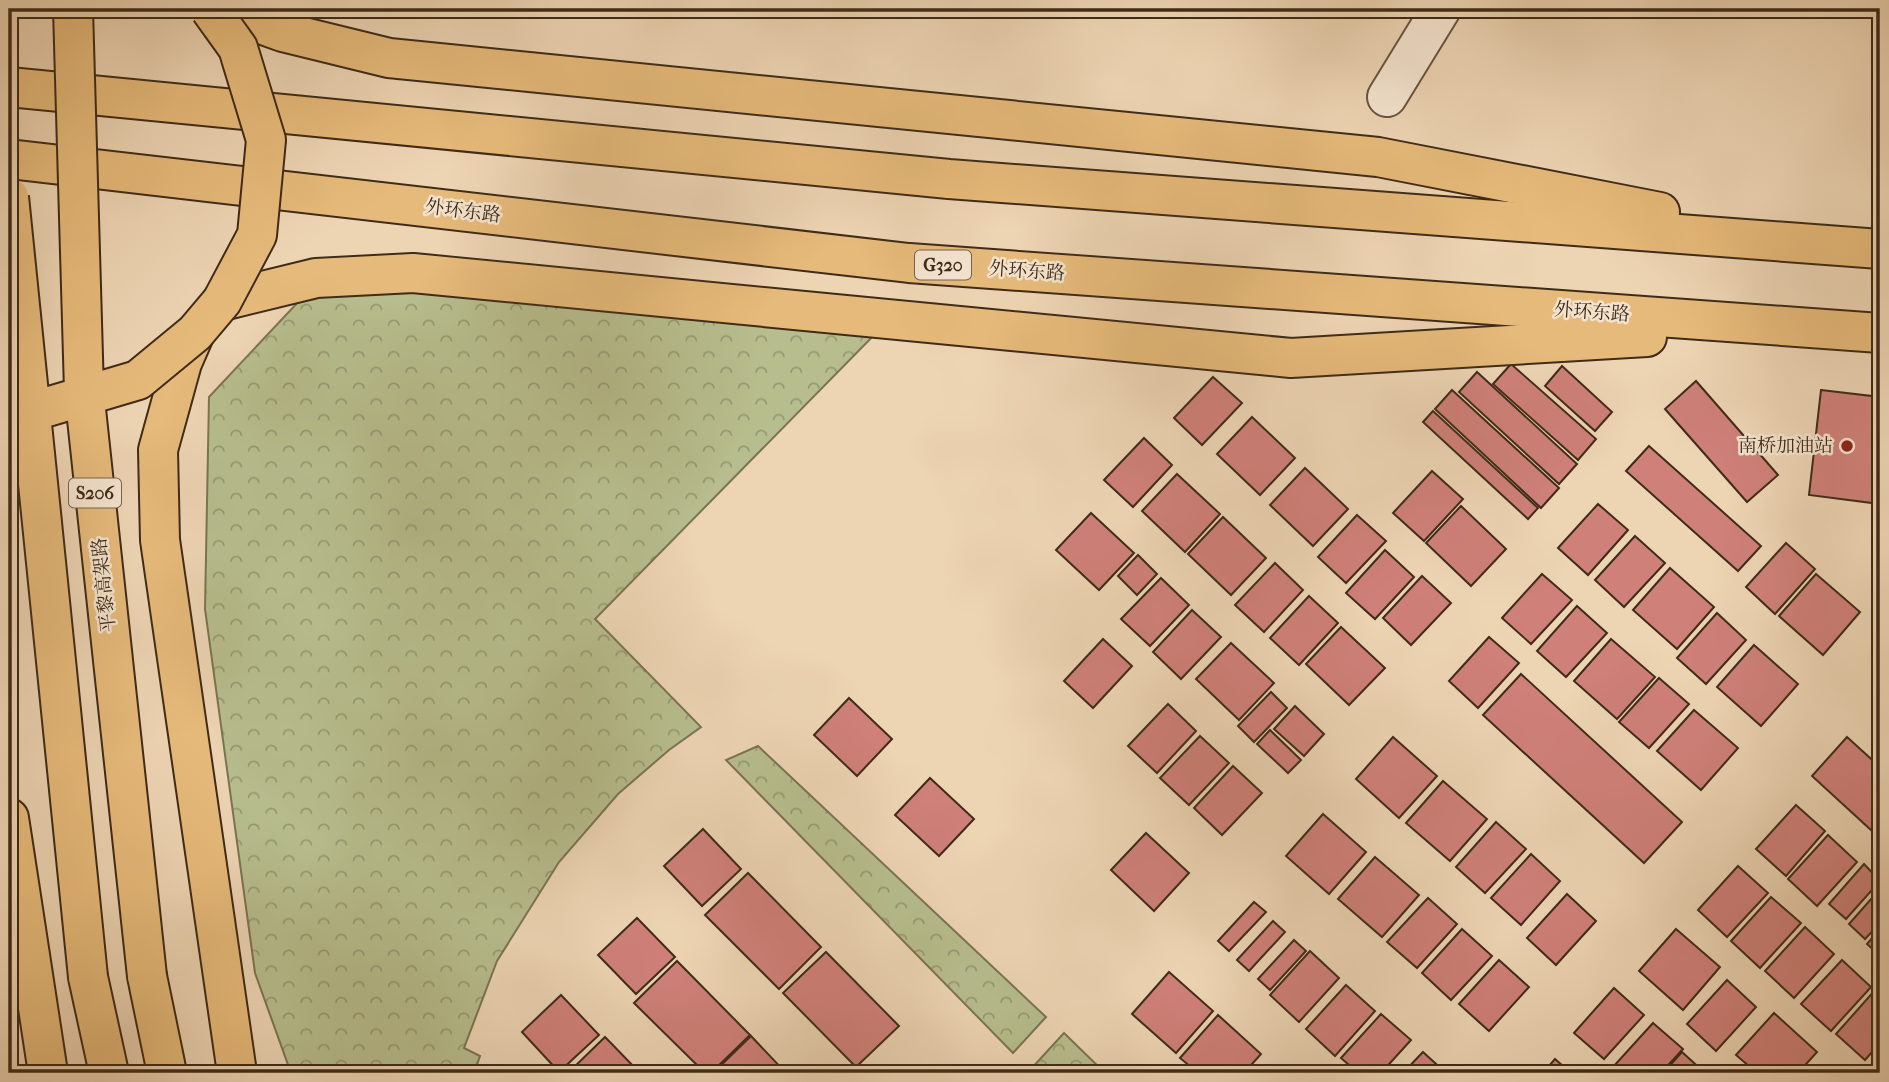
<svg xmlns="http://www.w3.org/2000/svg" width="1889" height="1082" viewBox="0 0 1889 1082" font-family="'IM FELL French Canon','Noto Serif SC',serif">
<defs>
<pattern id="park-crowns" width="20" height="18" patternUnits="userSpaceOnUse" patternTransform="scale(1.75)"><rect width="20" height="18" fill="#b7bd8d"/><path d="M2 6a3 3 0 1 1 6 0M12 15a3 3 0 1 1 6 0" fill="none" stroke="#969a72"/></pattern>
</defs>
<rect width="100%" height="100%" fill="#edd4b3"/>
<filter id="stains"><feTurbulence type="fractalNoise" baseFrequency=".00286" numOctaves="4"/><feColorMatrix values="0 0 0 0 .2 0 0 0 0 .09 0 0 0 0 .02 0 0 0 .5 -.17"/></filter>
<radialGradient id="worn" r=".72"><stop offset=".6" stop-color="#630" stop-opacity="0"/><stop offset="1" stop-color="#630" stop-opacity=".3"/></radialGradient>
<g fill="url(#park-crowns)" stroke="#7b7453" stroke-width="2">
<polygon points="326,282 881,328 595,619 701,727 669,750 618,794 559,862 497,961 464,1048 480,1056 474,1073 291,1073 255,973 205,609 209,397 300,300"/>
<polygon points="758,746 1046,1017 1013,1053 726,760"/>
<polygon points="1064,1033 1105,1073 1033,1073 1030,1070"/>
</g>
<g fill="#cf8079" stroke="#3f2b19" stroke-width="2">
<polygon points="1511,364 1596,439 1578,460 1493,384"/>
<polygon points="1562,366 1612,412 1595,431 1545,386"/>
<polygon points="1477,372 1577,464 1559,484 1459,392"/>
<polygon points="1213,377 1242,403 1202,445 1174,418"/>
<polygon points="1696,381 1778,475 1747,502 1665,409"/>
<polygon points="1452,390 1559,488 1541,508 1435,409"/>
<polygon points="1821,390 1880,397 1880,504 1809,495"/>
<polygon points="1433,411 1538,508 1528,519 1423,422"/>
<polygon points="1252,417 1295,458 1260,495 1217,454"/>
<polygon points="1144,438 1172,465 1133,507 1104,480"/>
<polygon points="1649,446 1761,546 1738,571 1626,471"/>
<polygon points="1305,468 1348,509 1313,546 1270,505"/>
<polygon points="1432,471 1463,499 1424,541 1393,513"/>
<polygon points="1177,474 1220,514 1185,552 1142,511"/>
<polygon points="1598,504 1628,530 1588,575 1558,548"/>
<polygon points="1461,506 1506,549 1471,586 1426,543"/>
<polygon points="1091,513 1134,553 1099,590 1056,550"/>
<polygon points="1357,515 1386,541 1346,583 1318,557"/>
<polygon points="1223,517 1266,558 1231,595 1188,554"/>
<polygon points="1635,536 1665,563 1624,607 1595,580"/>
<polygon points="1786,543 1815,569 1775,614 1746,587"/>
<polygon points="1385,550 1414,577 1375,619 1346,593"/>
<polygon points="1138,555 1157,574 1137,595 1118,576"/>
<polygon points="1275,563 1303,590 1264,632 1235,605"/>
<polygon points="1670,568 1714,607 1677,649 1633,610"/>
<polygon points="1542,574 1572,600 1531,644 1502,618"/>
<polygon points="1816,574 1860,612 1823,655 1779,616"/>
<polygon points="1422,576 1451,603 1411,645 1383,618"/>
<polygon points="1161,578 1189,605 1150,646 1121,619"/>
<polygon points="1309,596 1338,623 1299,665 1270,638"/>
<polygon points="1577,606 1607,633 1566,677 1537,651"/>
<polygon points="1192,610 1221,637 1181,679 1153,652"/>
<polygon points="1717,613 1746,640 1706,684 1677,658"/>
<polygon points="1341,627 1385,668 1349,705 1306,664"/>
<polygon points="1489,637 1519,663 1478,708 1449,681"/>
<polygon points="1103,639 1132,666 1093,708 1064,681"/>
<polygon points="1611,639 1655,677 1617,719 1574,681"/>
<polygon points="1231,643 1274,683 1239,720 1196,679"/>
<polygon points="1754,645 1798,684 1761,726 1717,687"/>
<polygon points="1521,674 1682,822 1644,863 1483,715"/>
<polygon points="1659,678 1689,704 1649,748 1619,722"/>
<polygon points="1271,692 1287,708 1254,742 1238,726"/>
<polygon points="849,698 892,739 857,776 814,735"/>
<polygon points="1168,704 1196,731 1157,773 1128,746"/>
<polygon points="1295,706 1324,734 1304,756 1274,729"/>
<polygon points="1694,710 1738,748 1701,790 1657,751"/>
<polygon points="1270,730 1301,760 1288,773 1257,744"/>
<polygon points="1200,736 1229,763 1189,805 1160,778"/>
<polygon points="1393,737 1437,776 1399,818 1356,779"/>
<polygon points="1847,737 1880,767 1880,820 1871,830 1812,776"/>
<polygon points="1233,766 1262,793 1222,835 1194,808"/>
<polygon points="930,778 974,819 939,856 895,815"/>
<polygon points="1443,781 1487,819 1450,861 1406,823"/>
<polygon points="1796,805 1825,831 1786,876 1756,849"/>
<polygon points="1323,814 1366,852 1329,894 1286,856"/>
<polygon points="1496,822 1526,849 1485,893 1456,867"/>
<polygon points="703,829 741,869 702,906 664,866"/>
<polygon points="1146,833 1189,873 1154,911 1111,870"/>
<polygon points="1828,835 1857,862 1817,906 1788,879"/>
<polygon points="1531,854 1560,881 1521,925 1491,898"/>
<polygon points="1375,857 1419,895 1382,937 1338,899"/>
<polygon points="1864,864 1880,881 1846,919 1829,904"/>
<polygon points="1738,866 1768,893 1727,937 1698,910"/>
<polygon points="748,873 821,947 779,989 705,915"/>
<polygon points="1880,889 1880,923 1865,939 1849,924"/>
<polygon points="1567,894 1596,921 1556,965 1527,938"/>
<polygon points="1771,897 1801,923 1760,968 1731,941"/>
<polygon points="1428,898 1457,924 1417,968 1387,942"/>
<polygon points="1254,902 1266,912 1229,951 1218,941"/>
<polygon points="637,918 675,957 636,994 598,955"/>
<polygon points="1273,921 1285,932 1249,971 1237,960"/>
<polygon points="1805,927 1834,954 1794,998 1765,971"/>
<polygon points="1462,929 1492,956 1451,1000 1422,973"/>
<polygon points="1676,929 1720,967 1683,1010 1639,971"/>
<polygon points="1880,929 1880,956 1867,944"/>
<polygon points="1294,940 1306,951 1270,990 1258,979"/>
<polygon points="1310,951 1339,978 1299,1022 1270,995"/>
<polygon points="826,952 899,1026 856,1067 783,993"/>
<polygon points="1499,960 1529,987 1489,1031 1459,1004"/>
<polygon points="1842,960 1871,987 1831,1031 1801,1004"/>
<polygon points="677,961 750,1035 711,1073 705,1073 634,1003"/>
<polygon points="1169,972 1213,1011 1176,1053 1132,1014"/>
<polygon points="1727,980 1756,1007 1716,1051 1687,1024"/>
<polygon points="1346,985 1375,1011 1335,1056 1306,1029"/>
<polygon points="1614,988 1644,1015 1604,1059 1574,1033"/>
<polygon points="1876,989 1880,993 1880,1043 1865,1060 1836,1034"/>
<polygon points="561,995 599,1035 559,1072 522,1032"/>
<polygon points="1774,1013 1817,1052 1798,1073 1757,1073 1736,1055"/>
<polygon points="1381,1014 1411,1040 1381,1073 1358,1073 1341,1058"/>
<polygon points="1218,1015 1261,1054 1244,1073 1198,1073 1180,1058"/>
<polygon points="1653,1023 1683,1049 1661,1073 1619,1073 1613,1067"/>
<polygon points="751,1036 786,1073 713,1073"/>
<polygon points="605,1037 640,1073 568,1073"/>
<polygon points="1423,1052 1446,1073 1403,1073"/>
<polygon points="1682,1052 1705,1073 1663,1073"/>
<polygon points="1880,1055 1880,1071 1873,1064"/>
<polygon points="1555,1059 1571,1073 1543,1073"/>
</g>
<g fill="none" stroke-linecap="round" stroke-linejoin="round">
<defs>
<polyline id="minor" points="1387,97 1441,9"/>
<g id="highway">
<polyline points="219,9 283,32 389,58 1378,157 1660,212"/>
<polyline points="9,87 949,179 1880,249"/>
<polyline points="9,159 909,263 1880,333"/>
<polyline points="222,301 316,278 413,273 1291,358 1647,337"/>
<polyline points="195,333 182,363 158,450 160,540 237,1073"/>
<polyline points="9,818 48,1073"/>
<polyline points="147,976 167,1073"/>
<polyline points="88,977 109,1073"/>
</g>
</defs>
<use href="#minor" stroke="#6a5540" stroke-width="42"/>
<use href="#highway" stroke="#3f2b19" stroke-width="42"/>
<use href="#minor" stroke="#f3e3ce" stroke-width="38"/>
<use href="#highway" stroke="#e6ba7a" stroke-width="38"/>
<defs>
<g id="highway-bridge">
<polyline points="73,9 84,391 147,976"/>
<polyline points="9,197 88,977"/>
<polyline points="9,403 47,407 138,380 195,333 222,301 257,235 266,140 238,48 210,9"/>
</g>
</defs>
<use href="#highway-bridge" stroke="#3f2b19" stroke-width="42" stroke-linecap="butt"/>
<use href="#highway-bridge" stroke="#e6ba7a" stroke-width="38"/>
</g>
<circle fill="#8f2418" stroke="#f3e3ce" stroke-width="2.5" cx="1847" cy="446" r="7"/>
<g text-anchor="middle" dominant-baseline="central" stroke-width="5" stroke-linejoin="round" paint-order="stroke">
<g fill="#f3e3ce" stroke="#75624f" stroke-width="2">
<rect x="915" y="250.5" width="56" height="29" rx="5"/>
<rect x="69" y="478.5" width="52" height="29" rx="5"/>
</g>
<g font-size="18" font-weight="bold" fill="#3f2b19">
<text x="943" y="265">G320</text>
<text x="95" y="493">S206</text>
</g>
<g font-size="19" fill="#3f2b19" stroke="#f3e3ce">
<text transform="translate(463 211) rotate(7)">外环东路</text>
<text transform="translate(1027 271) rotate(4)">外环东路</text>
<text transform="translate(1592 312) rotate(4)">外环东路</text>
<text transform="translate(104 585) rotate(-96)">平黎高架路</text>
</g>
<g font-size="19" fill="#3f2b19" stroke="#f3e3ce" text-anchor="end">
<text x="1833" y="446">南桥加油站</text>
</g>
</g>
<rect width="1889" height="1082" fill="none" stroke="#edd4b3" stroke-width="35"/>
<rect x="10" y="10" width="1868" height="1061" fill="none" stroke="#3f2b19" stroke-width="3.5"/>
<rect x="18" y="18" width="1854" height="1047" fill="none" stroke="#3f2b19" stroke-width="2"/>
<rect width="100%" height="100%" filter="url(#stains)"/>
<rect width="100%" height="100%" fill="url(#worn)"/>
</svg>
